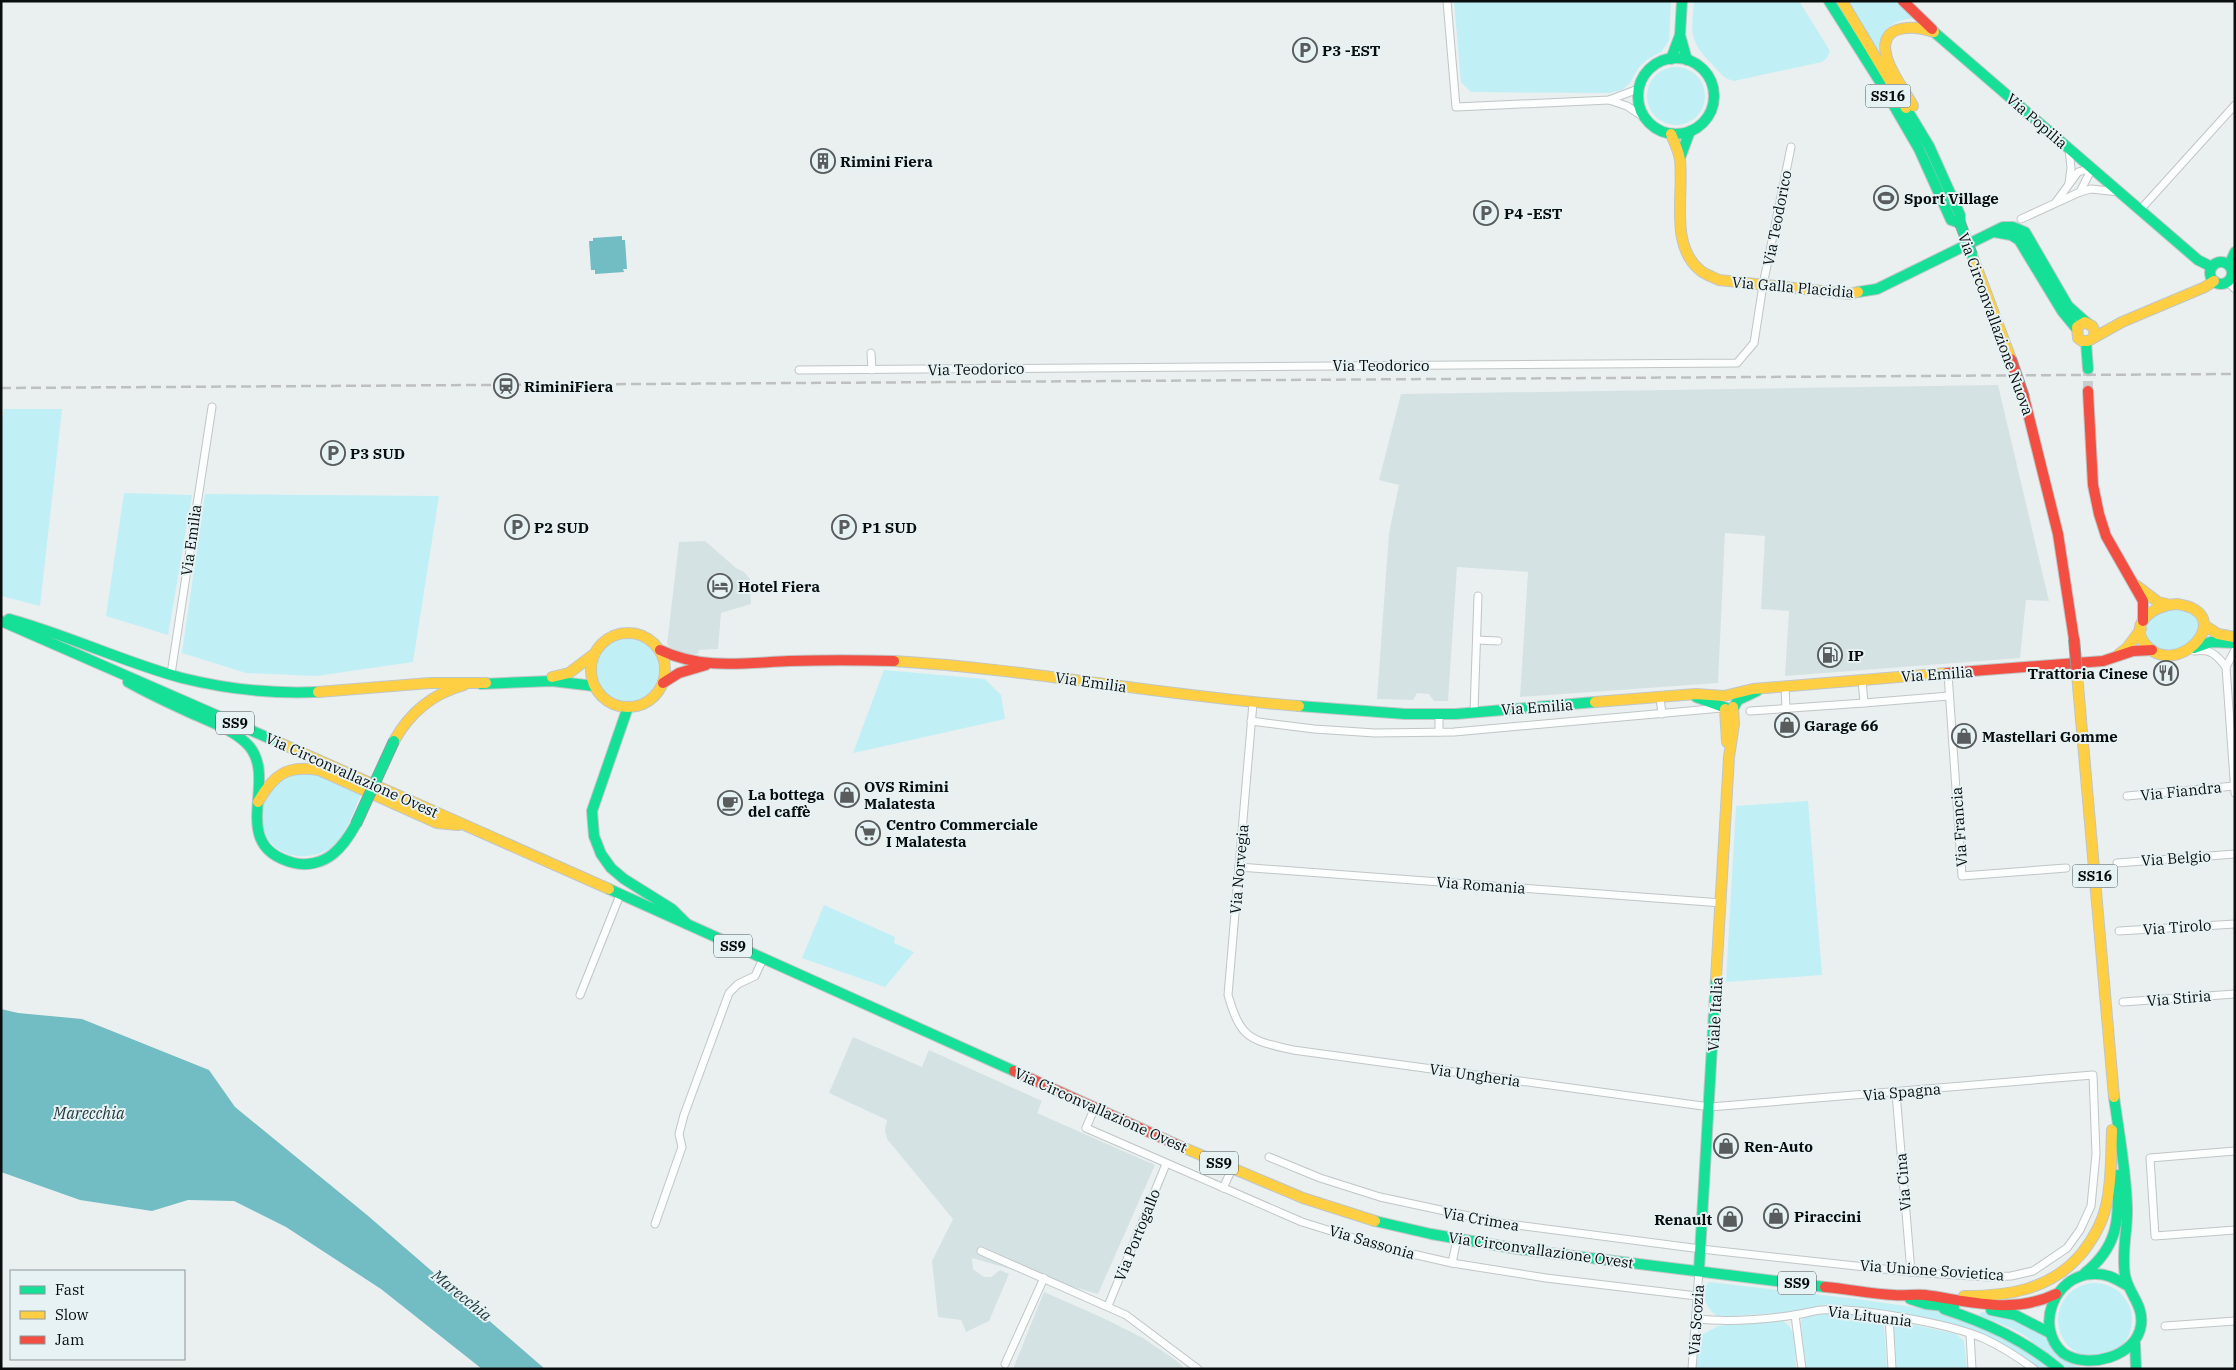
<svg xmlns="http://www.w3.org/2000/svg" width="2236" height="1370" viewBox="0 0 2236 1370" font-family="'IBM Plex Serif',serif">
<rect width="100%" height="100%" fill="#eaf0f0"/>
<g fill="#d5e2e4">
<polygon points="1998,385 2049,601 2026,600 2020,658 1785,676 1789,611 1761,609 1765,536 1725,533 1718,683 1520,697 1528,572 1457,567 1448,701 1434,701 1429,694 1417,693 1413,700 1377,699 1389,533 1399,485 1379,480 1401,394"/>
<polygon points="705,541 736,568 744,572 750,579 751,604 721,613 718,649 699,650 698,654 687,654 671,648 667,644 679,542"/>
<polygon points="853,1037 922,1067 929,1050 1042,1101 1037,1113 1155,1165 1098,1294 972,1258 973,1269 984,1277 991,1277 1000,1270 1009,1274 989,1321 966,1332 961,1320 938,1317 932,1261 953,1219 887,1139 885,1131 887,1120 829,1093"/>
<polygon points="1044,1292 1101,1317 1143,1338 1177,1361 1185,1369 1013,1369"/>
</g>
<g fill="#c0eff6">
<polygon points="1454,1 1671,1 1669,41 1661,52 1648,59 1639,67 1630,83 1622,90 1610,93 1471,92 1461,82"/>
<path d="M1694,1H1799L1830,51L1827,58L1822,62L1734,81C1724,79 1720,73 1713,65C1689,41 1691,34 1694,1Z"/>
<path d="M1847,1H1896L1915,18C1895,20 1880,28 1879,49L1878,50Z"/>
<circle cx="1676" cy="96" r="29"/>
<polygon points="4,409 62,409 40,606 1,596 1,426"/>
<polygon points="124,493 192,495 168,635 106,616"/>
<polygon points="205,494 439,496 413,662 316,676 246,673 182,653"/>
<path d="M2169,609L2189,611C2196,616 2201,622 2198,631C2189,663 2130,652 2151,617Z"/>
<circle cx="628" cy="670" r="31"/>
<polygon points="884,670 985,679 1001,695 1005,719 853,753"/>
<path d="M313,772L361,794C354,811 347,832 334,845C312,864 274,859 263,830C254,807 270,778 294,773C300,771 307,772 313,772Z"/>
<polygon points="1808,801 1822,975 1726,982 1736,806"/>
<polygon points="824,905 895,937 894,943 914,952 885,987 802,958"/>
<path d="M1709,1282L1857,1299L1947,1312L2000,1331L2055,1369H2039L2017,1353L1985,1336L1957,1326L1893,1313L1824,1305L1791,1312L1718,1317C1708,1310 1704,1302 1703,1289Z"/>
<circle cx="2095" cy="1320" r="37"/>
<polygon points="1982,1312 2008,1316 2042,1333 2062,1358 2076,1366 2087,1369 2066,1369 2024,1335 2011,1328 1981,1316 1979,1314"/>
<polygon points="1833,1313 1878,1318 1884,1326 1887,1369 1805,1369 1801,1321 1804,1317"/>
<path d="M1781,1320C1799,1328 1795,1352 1796,1369H1696L1698,1337L1718,1326Z"/>
<polygon points="1897,1321 1956,1334 1964,1341 1967,1369 1895,1369 1893,1326"/>
</g>
<g fill="#72bcc4">
<polygon points="622,236 622,240 625,240 627,269 623,269 624,272 595,274 595,270 591,270 589,241 593,241 593,238"/>
<polygon points="1,1009 18,1013 82,1019 209,1070 235,1107 367,1215 545,1369 482,1369 381,1289 286,1227 234,1201 188,1200 152,1211 80,1200 1,1172"/>
</g>
<g fill="none" stroke-linecap="round" stroke-linejoin="round">
<polyline stroke="#c8cece" stroke-width="10" stroke-dasharray="10 5" stroke-linecap="butt" points="2088,391 2088,369"/>
<defs>
<g id="street">
<polyline points="1447,1 1456,107 1609,100 1638,89"/>
<polyline points="1609,100 1627,106 1645,118"/>
<polyline points="2069,183 2071,168 2069,149"/>
<polyline points="2080,192 2092,168"/>
<polyline points="2056,202 2078,172 2092,168"/>
<polyline points="2140,210 2235,105"/>
<polyline points="2021,219 2080,192 2091,189 2119,192"/>
<polyline points="2228,282 2235,289"/>
<polyline points="871,353 872,370"/>
<polyline points="799,370 1737,363 1754,343 1763,285 1791,147"/>
<polyline points="1477,640 1498,641"/>
<polyline points="2235,650 2226,667 2235,793"/>
<path d="M2194,651C2211,649 2216,654 2226,667"/>
<polyline points="171,674 212,407"/>
<polyline points="1948,674 1962,876 2066,868"/>
<polyline points="1785,686 1786,709"/>
<polyline points="1660,698 1662,714"/>
<path d="M1253,703L1228,995C1241,1039 1249,1040 1293,1050L1710,1107L2093,1075L2096,1154L2091,1206L2080,1230L2067,1248L2033,1271L2011,1276L1988,1277L1911,1272L1701,1249L1501,1223L1380,1197L1320,1178L1269,1157"/>
<polyline points="1864,703 1949,696"/>
<polyline points="1750,711 1864,703 1862,680"/>
<polyline points="1474,712 1478,596"/>
<polyline points="1439,714 1439,732"/>
<polyline points="1251,721 1314,729 1375,733 1454,732 1722,708"/>
<polyline points="2127,796 2234,786"/>
<polyline points="2117,863 2235,854"/>
<polyline points="1239,867 1722,903"/>
<polyline points="2119,931 2235,924"/>
<polyline points="580,995 620,895"/>
<polyline points="2123,1002 2235,994"/>
<polyline points="1896,1093 1911,1272"/>
<polyline points="1095,1107 1086,1128 1302,1222 1386,1248 1452,1263 1546,1278 1697,1296"/>
<polyline points="2235,1151 2150,1158 2155,1236 2235,1230"/>
<polyline points="1223,1188 1232,1169"/>
<polyline points="655,1224 682,1147 679,1134 684,1115 729,993 738,984 755,976 763,959"/>
<polyline points="981,1251 1126,1315 1198,1369"/>
<polyline points="1452,1263 1457,1239"/>
<polyline points="1108,1306 1166,1164"/>
<polyline points="1795,1315 1802,1369"/>
<polyline points="1889,1316 1892,1369"/>
<path d="M1696,1319C1729,1322 1762,1320 1794,1315C1803,1314 1812,1311 1821,1310C1857,1307 1952,1324 1985,1339C2002,1347 2019,1358 2034,1369"/>
<polyline points="2165,1326 2235,1321"/>
<polyline points="1970,1334 1972,1369"/>
<polyline points="1005,1364 1044,1278"/>
<polyline points="1692,1369 1699,1270"/>
</g>
<g id="fast">
<polyline points="1829,1 1879,80 1919,149 1951,220 1960,223 1960,215 1929,146 1906,108"/>
<polyline points="1934,32 2198,260 2212,267"/>
<polyline points="1680,35 1687,60"/>
<circle cx="1676" cy="96" r="38"/>
<polyline points="1671,59 1680,35 1682,1"/>
<polyline points="1680,158 1690,131"/>
<polyline points="1994,232 2011,235 2019,240 2062,311 2076,328"/>
<circle cx="2221" cy="273" r="11"/>
<polyline points="2229,265 2235,252"/>
<polyline points="1858,292 1877,289 2003,227 2013,227 2025,232 2068,306 2087,323"/>
<polyline points="2086,342 2088,369"/>
<path d="M9,619C68,635 123,662 182,678C226,689 272,694 318,692"/>
<polyline points="1,621 280,743"/>
<polyline points="2194,648 2211,642 2235,643"/>
<path d="M128,682C149,694 171,704 193,714C211,722 236,731 249,746C279,781 226,846 294,863C307,866 322,863 333,854C343,846 350,835 356,824"/>
<polyline points="481,684 552,681 594,686"/>
<polyline points="1696,697 1729,709 1734,707 1738,700 1757,691"/>
<polyline points="1299,706 1405,714 1456,714 1595,702"/>
<polyline points="628,707 592,811 594,836 601,854 611,868 624,879 672,909 687,924"/>
<polyline points="609,889 1014,1071"/>
<path d="M2114,1097C2119,1134 2126,1170 2127,1207C2128,1230 2121,1252 2125,1275C2128,1293 2144,1305 2141,1325C2137,1357 2087,1370 2063,1353C2034,1327 2054,1275 2093,1274C2107,1273 2116,1279 2128,1286"/>
<polyline points="1375,1221 1431,1234 1518,1249 1825,1287"/>
<polyline points="1699,1270 1716,978"/>
<path d="M2085,1273C2120,1245 2119,1217 2117,1175"/>
<polyline points="1910,1299 1926,1304 1954,1307"/>
<path d="M1944,1309C1987,1323 2024,1340 2059,1369"/>
<polyline points="1991,1310 2015,1315 2050,1333"/>
<polyline points="2135,1344 2136,1369"/>
</g>
<g id="slow">
<polyline points="1842,1 1906,108"/>
<path d="M1913,106C1905,91 1894,77 1888,61C1875,25 1909,24 1934,32"/>
<path d="M1671,134C1674,142 1679,151 1680,160C1684,195 1669,246 1701,271C1706,275 1713,277 1719,280L1850,294L1858,292"/>
<polyline points="1972,255 2011,359"/>
<polyline points="2093,338 2095,332 2092,326 2085,322 2077,327 2078,338 2082,341 2088,341 2122,322 2205,287 2214,281"/>
<polyline points="2137,586 2158,602 2167,604"/>
<path d="M2177,604C2182,605 2188,606 2192,608C2227,626 2177,674 2149,648C2125,626 2152,605 2177,604Z"/>
<polyline points="2204,625 2218,634 2234,637"/>
<circle cx="628" cy="670" r="37"/>
<polyline points="2119,654 2127,648 2141,629"/>
<path d="M894,661C1029,669 1163,696 1299,706"/>
<polyline points="2077,674 2114,1097"/>
<polyline points="552,677 569,673 594,654"/>
<polyline points="318,692 430,683 486,683"/>
<polyline points="1595,702 1696,694 1724,696 1753,689 1947,673"/>
<polyline points="1725,709 1727,742"/>
<path d="M394,741C410,712 432,694 464,685"/>
<polyline points="280,743 609,889"/>
<path d="M258,802C274,774 287,765 319,770L437,823L458,825"/>
<polyline points="1716,978 1729,757 1734,724 1733,707"/>
<polyline points="1182,1147 1303,1198 1375,1221"/>
<path d="M1964,1296C2009,1296 2051,1290 2082,1253C2093,1239 2102,1225 2106,1206C2112,1181 2111,1155 2112,1130"/>
</g>
<g id="jam">
<polyline points="1903,1 1932,29"/>
<polyline points="2088,391 2093,485 2099,514 2106,536 2143,601 2143,621"/>
<polyline points="2024,397 2058,534 2074,639"/>
<path d="M660,650C702,670 744,663 789,661C824,660 858,660 894,661"/>
<polyline points="1947,673 2103,661 2133,651 2152,650"/>
<polyline points="663,683 679,673 706,665"/>
<polyline points="1014,1071 1182,1147"/>
<path d="M1825,1287C1848,1289 1871,1294 1894,1295C1904,1296 1914,1294 1925,1295C1970,1301 2012,1315 2056,1294"/>
</g>
</defs>
<use href="#street" stroke="#c0c5c6" stroke-width="9"/>
<use href="#fast" stroke="#c0c5c6" stroke-width="12"/>
<use href="#slow" stroke="#c0c5c6" stroke-width="12"/>
<use href="#jam" stroke="#c0c5c6" stroke-width="12"/>
<use href="#street" stroke="#fcfdfd" stroke-width="7"/>
<use href="#fast" stroke="#16e098" stroke-width="10"/>
<use href="#slow" stroke="#ffcf43" stroke-width="10"/>
<use href="#jam" stroke="#f24e42" stroke-width="10"/>
<polyline stroke="#bec0c0" stroke-width="2.5" stroke-dasharray="10 5" stroke-linecap="butt" points="1,388 2235,374"/>
<defs>
<g id="fast-bridge">
<polyline points="1960,223 1972,255"/>
<polyline points="356,824 394,741"/>
</g>
<g id="jam-bridge">
<polyline points="2011,359 2024,397"/>
<polyline points="2074,639 2077,674"/>
</g>
</defs>
<use href="#fast-bridge" stroke="#8b9d9f" stroke-width="12" stroke-linecap="butt"/>
<use href="#jam-bridge" stroke="#8b9d9f" stroke-width="12" stroke-linecap="butt"/>
<use href="#fast-bridge" stroke="#16e098" stroke-width="10"/>
<use href="#jam-bridge" stroke="#f24e42" stroke-width="10"/>
</g>
<defs>
<symbol id="parking-ring" viewBox="-11 -11 22 22"><circle r="9.5" fill="#e6f2f4" stroke="#585c5d" stroke-width="1.5"/><path d="M-3.5-5.5H1a3.5 3.5 0 0 1 0 7H-1V5.5H-3.5ZM-1-3.4V-.6H.8a1.4 1.4 0 0 0 0-2.8Z" fill="#585c5d"/></symbol>
<symbol id="building-ring" viewBox="-11 -11 22 22"><circle r="9.5" fill="#e6f2f4" stroke="#585c5d" stroke-width="1.5"/><path d="M-4-6H4V6H1V3H-1V6H-4ZM-2.5-4.3h1.7v1.8h-1.7ZM.8-4.3h1.7v1.8H.8ZM-2.5-1h1.7V.8h-1.7ZM.8-1h1.7V.8H.8Z" fill="#585c5d"/></symbol>
<symbol id="stadium-ring" viewBox="-11 -11 22 22"><circle r="9.5" fill="#e6f2f4" stroke="#585c5d" stroke-width="1.5"/><path d="M0-5a6.5 5 0 1 0 0 10a6.5 5 0 1 0 0-10ZM-3.5-1.8h7v3.6h-7Z" fill="#585c5d"/></symbol>
<symbol id="station-ring" viewBox="-11 -11 22 22"><circle r="9.5" fill="#e6f2f4" stroke="#585c5d" stroke-width="1.5"/><path d="M-3-6H3Q5-6 5-4V2Q5 4 3 4L4.5 6H3L1.5 4h-3L-3 6H-4.5L-3 4Q-5 4-5 2V-4Q-5-6-3-6ZM-3.5-4v3h7v-3ZM-3.5 1v1.5H-2V1ZM2 1v1.5H3.5V1Z" fill="#585c5d"/></symbol>
<symbol id="hotel-ring" viewBox="-11 -11 22 22"><circle r="9.5" fill="#e6f2f4" stroke="#585c5d" stroke-width="1.5"/><path d="M-6-4.5h1.5V1H6V5H4.5V3h-9V5H-6ZM-4 0a1.8 1.8 0 1 1 3.6 0ZM.5 0V-2.5h3Q6-2.5 6 0Z" fill="#585c5d"/></symbol>
<symbol id="fuel-ring" viewBox="-11 -11 22 22"><circle r="9.5" fill="#e6f2f4" stroke="#585c5d" stroke-width="1.5"/><path d="M-5.5-6h7V0h2V4h1.3V-2.5L3-4.5l.8-.8L6-3V5H2.5V1h-1V6h-7ZM-4.2-4.7v3.2H.2V-4.7Z" fill="#585c5d"/></symbol>
<symbol id="restaurant-ring" viewBox="-11 -11 22 22"><circle r="9.5" fill="#e6f2f4" stroke="#585c5d" stroke-width="1.5"/><path d="M-5-6h1v4h1v-4h1v4h1v-4h1v5L-1.5 .5V6h-2V.5L-5-1ZM5-6V6H3V1.5H1.5Q1.5-4 5-6Z" fill="#585c5d"/></symbol>
<symbol id="shop-ring" viewBox="-11 -11 22 22"><circle r="9.5" fill="#e6f2f4" stroke="#585c5d" stroke-width="1.5"/><path d="M-5-2.5h2.3a2.7 3.5 0 0 1 5.4 0H5L5.5 6h-11ZM-1.5-2.5h3a1.5 2.3 0 0 0-3 0Z" fill="#585c5d"/></symbol>
<symbol id="cafe-ring" viewBox="-11 -11 22 22"><circle r="9.5" fill="#e6f2f4" stroke="#585c5d" stroke-width="1.5"/><path d="M-5.5-4.5H6V0H3Q3 3.5 0 3.5H-2.5Q-5.5 3.5-5.5 0ZM3-3.2v2h1.7v-2ZM-6 4.5H4V6H-6Z" fill="#585c5d"/></symbol>
<symbol id="supermarket-ring" viewBox="-11 -11 22 22"><circle r="9.5" fill="#e6f2f4" stroke="#585c5d" stroke-width="1.5"/><path d="M-6-5.5h2.5l.6 2H6L4.5 2H-2.5L-4.4-4H-6ZM-1.5 3.2a1.3 1.3 0 1 0 .1 0ZM3 3.2a1.3 1.3 0 1 0 .1 0Z" fill="#585c5d"/></symbol>
</defs>
<g fill-rule="evenodd">
<use href="#parking-ring" x="1291" y="36" width="28" height="28"/>
<use href="#building-ring" x="809" y="147" width="28" height="28"/>
<use href="#stadium-ring" x="1872" y="184" width="28" height="28"/>
<use href="#parking-ring" x="1472" y="199" width="28" height="28"/>
<use href="#station-ring" x="492" y="372" width="28" height="28"/>
<use href="#parking-ring" x="319" y="439" width="28" height="28"/>
<use href="#parking-ring" x="503" y="513" width="28" height="28"/>
<use href="#parking-ring" x="830" y="513" width="28" height="28"/>
<use href="#hotel-ring" x="706" y="572" width="28" height="28"/>
<use href="#fuel-ring" x="1816" y="641" width="28" height="28"/>
<use href="#restaurant-ring" x="2152" y="659" width="28" height="28"/>
<use href="#shop-ring" x="1773" y="711" width="28" height="28"/>
<use href="#shop-ring" x="1950" y="722" width="28" height="28"/>
<use href="#shop-ring" x="833" y="781" width="28" height="28"/>
<use href="#cafe-ring" x="716" y="789" width="28" height="28"/>
<use href="#supermarket-ring" x="854" y="819" width="28" height="28"/>
<use href="#shop-ring" x="1712" y="1132" width="28" height="28"/>
<use href="#shop-ring" x="1762" y="1202" width="28" height="28"/>
<use href="#shop-ring" x="1716" y="1205" width="28" height="28"/>
</g>
<g text-anchor="middle" dominant-baseline="central" stroke-width="4" stroke-linejoin="round" paint-order="stroke">
<g fill="#e6f2f4" stroke="#4b5253" stroke-width="1">
<rect x="1865.5" y="84.5" width="45" height="23" rx="4"/>
<rect x="216" y="711.5" width="38" height="23" rx="4"/>
<rect x="2072.5" y="864.5" width="45" height="23" rx="4"/>
<rect x="714" y="934.5" width="38" height="23" rx="4"/>
<rect x="1200" y="1151.5" width="38" height="23" rx="4"/>
<rect x="1778" y="1271.5" width="38" height="23" rx="4"/>
</g>
<g font-size="14" font-weight="bold" fill="#090d0e">
<text x="1888" y="96">SS16</text>
<text x="235" y="723">SS9</text>
<text x="2095" y="876">SS16</text>
<text x="733" y="946">SS9</text>
<text x="1219" y="1163">SS9</text>
<text x="1797" y="1283">SS9</text>
</g>
<g font-size="15" font-weight="bold" fill="#090d0e" stroke="#e6f2f4" text-anchor="start">
<text x="1322" y="50">P3 -EST</text>
<text x="840" y="161">Rimini Fiera</text>
<text x="1904" y="198">Sport Village</text>
<text x="1504" y="213">P4 -EST</text>
<text x="524" y="386">RiminiFiera</text>
<text x="350" y="453">P3 SUD</text>
<text x="534" y="527">P2 SUD</text>
<text x="862" y="527">P1 SUD</text>
<text x="738" y="586">Hotel Fiera</text>
<text x="1848" y="655">IP</text>
<text x="2148" y="673" text-anchor="end">Trattoria Cinese</text>
<text x="1804" y="725">Garage 66</text>
<text x="1982" y="736">Mastellari Gomme</text>
<text x="864" y="786">OVS Rimini<tspan x="864" dy="17">Malatesta</tspan></text>
<text x="748" y="794">La bottega<tspan x="748" dy="17">del caffè</tspan></text>
<text x="886" y="824">Centro Commerciale<tspan x="886" dy="17">I Malatesta</tspan></text>
<text x="1744" y="1146">Ren-Auto</text>
<text x="1794" y="1216">Piraccini</text>
<text x="1712" y="1219" text-anchor="end">Renault</text>
</g>
<g font-size="15" fill="#090d0e" stroke="#e6f2f4">
<text transform="translate(2037 121) rotate(41)">Via Popilia</text>
<text transform="translate(1777 218) rotate(-79)">Via Teodorico</text>
<text transform="translate(1793 287) rotate(5)">Via Galla Placidia</text>
<text transform="translate(1996 324) rotate(70)">Via Circonvallazione Nuova</text>
<text x="1381" y="365">Via Teodorico</text>
<text transform="translate(976 369) rotate(-1)">Via Teodorico</text>
<text transform="translate(191 540) rotate(-82)">Via Emilia</text>
<text transform="translate(1937 674) rotate(-4)">Via Emilia</text>
<text transform="translate(1091 682) rotate(8)">Via Emilia</text>
<text transform="translate(1537 707) rotate(-4)">Via Emilia</text>
<text transform="translate(352 775) rotate(24)">Via Circonvallazione Ovest</text>
<text transform="translate(2181 791) rotate(-6)">Via Fiandra</text>
<text transform="translate(1959 827) rotate(-94)">Via Francia</text>
<text transform="translate(2176 858) rotate(-4)">Via Belgio</text>
<text transform="translate(1239 869) rotate(-85)">Via Norvegia</text>
<text transform="translate(1481 885) rotate(4)">Via Romania</text>
<text transform="translate(2177 927) rotate(-4)">Via Tirolo</text>
<text transform="translate(2179 998) rotate(-5)">Via Stiria</text>
<text transform="translate(1715 1014) rotate(-87)">Viale Italia</text>
<text transform="translate(1475 1075) rotate(8)">Via Ungheria</text>
<text transform="translate(1902 1092) rotate(-5)">Via Spagna</text>
<text transform="translate(1101 1110) rotate(24)">Via Circonvallazione Ovest</text>
<text transform="translate(1903 1182) rotate(-95)">Via Cina</text>
<text transform="translate(1481 1219) rotate(10)">Via Crimea</text>
<text transform="translate(1137 1235) rotate(-68)">Via Portogallo</text>
<text transform="translate(1372 1242) rotate(16)">Via Sassonia</text>
<text transform="translate(1541 1250) rotate(8)">Via Circonvallazione Ovest</text>
<text transform="translate(1932 1270) rotate(4)">Via Unione Sovietica</text>
<text transform="translate(1870 1316) rotate(7)">Via Lituania</text>
<text transform="translate(1696 1320) rotate(-86)">Via Scozia</text>
</g>
<g font-size="16" font-style="italic" fill="#233b3e" stroke="#e6f2f4">
<text x="89" y="1113">Marecchia</text>
<text transform="translate(462 1295) rotate(39)">Marecchia</text>
</g>
</g>
<rect width="2236" height="1370" fill="none" stroke="#090d0e" stroke-width="5"/>
<rect x="10" y="1270" width="175" height="90" fill="#e6f2f4" stroke="#8e9698"/>
<rect x="20" y="1286" width="25" height="8" fill="#16e098" stroke="#8e9698"/>
<text x="55" y="1295" font-size="15" fill="#090d0e">Fast</text>
<rect x="20" y="1311" width="25" height="8" fill="#ffcf43" stroke="#8e9698"/>
<text x="55" y="1320" font-size="15" fill="#090d0e">Slow</text>
<rect x="20" y="1336" width="25" height="8" fill="#f24e42" stroke="#8e9698"/>
<text x="55" y="1345" font-size="15" fill="#090d0e">Jam</text>
</svg>
